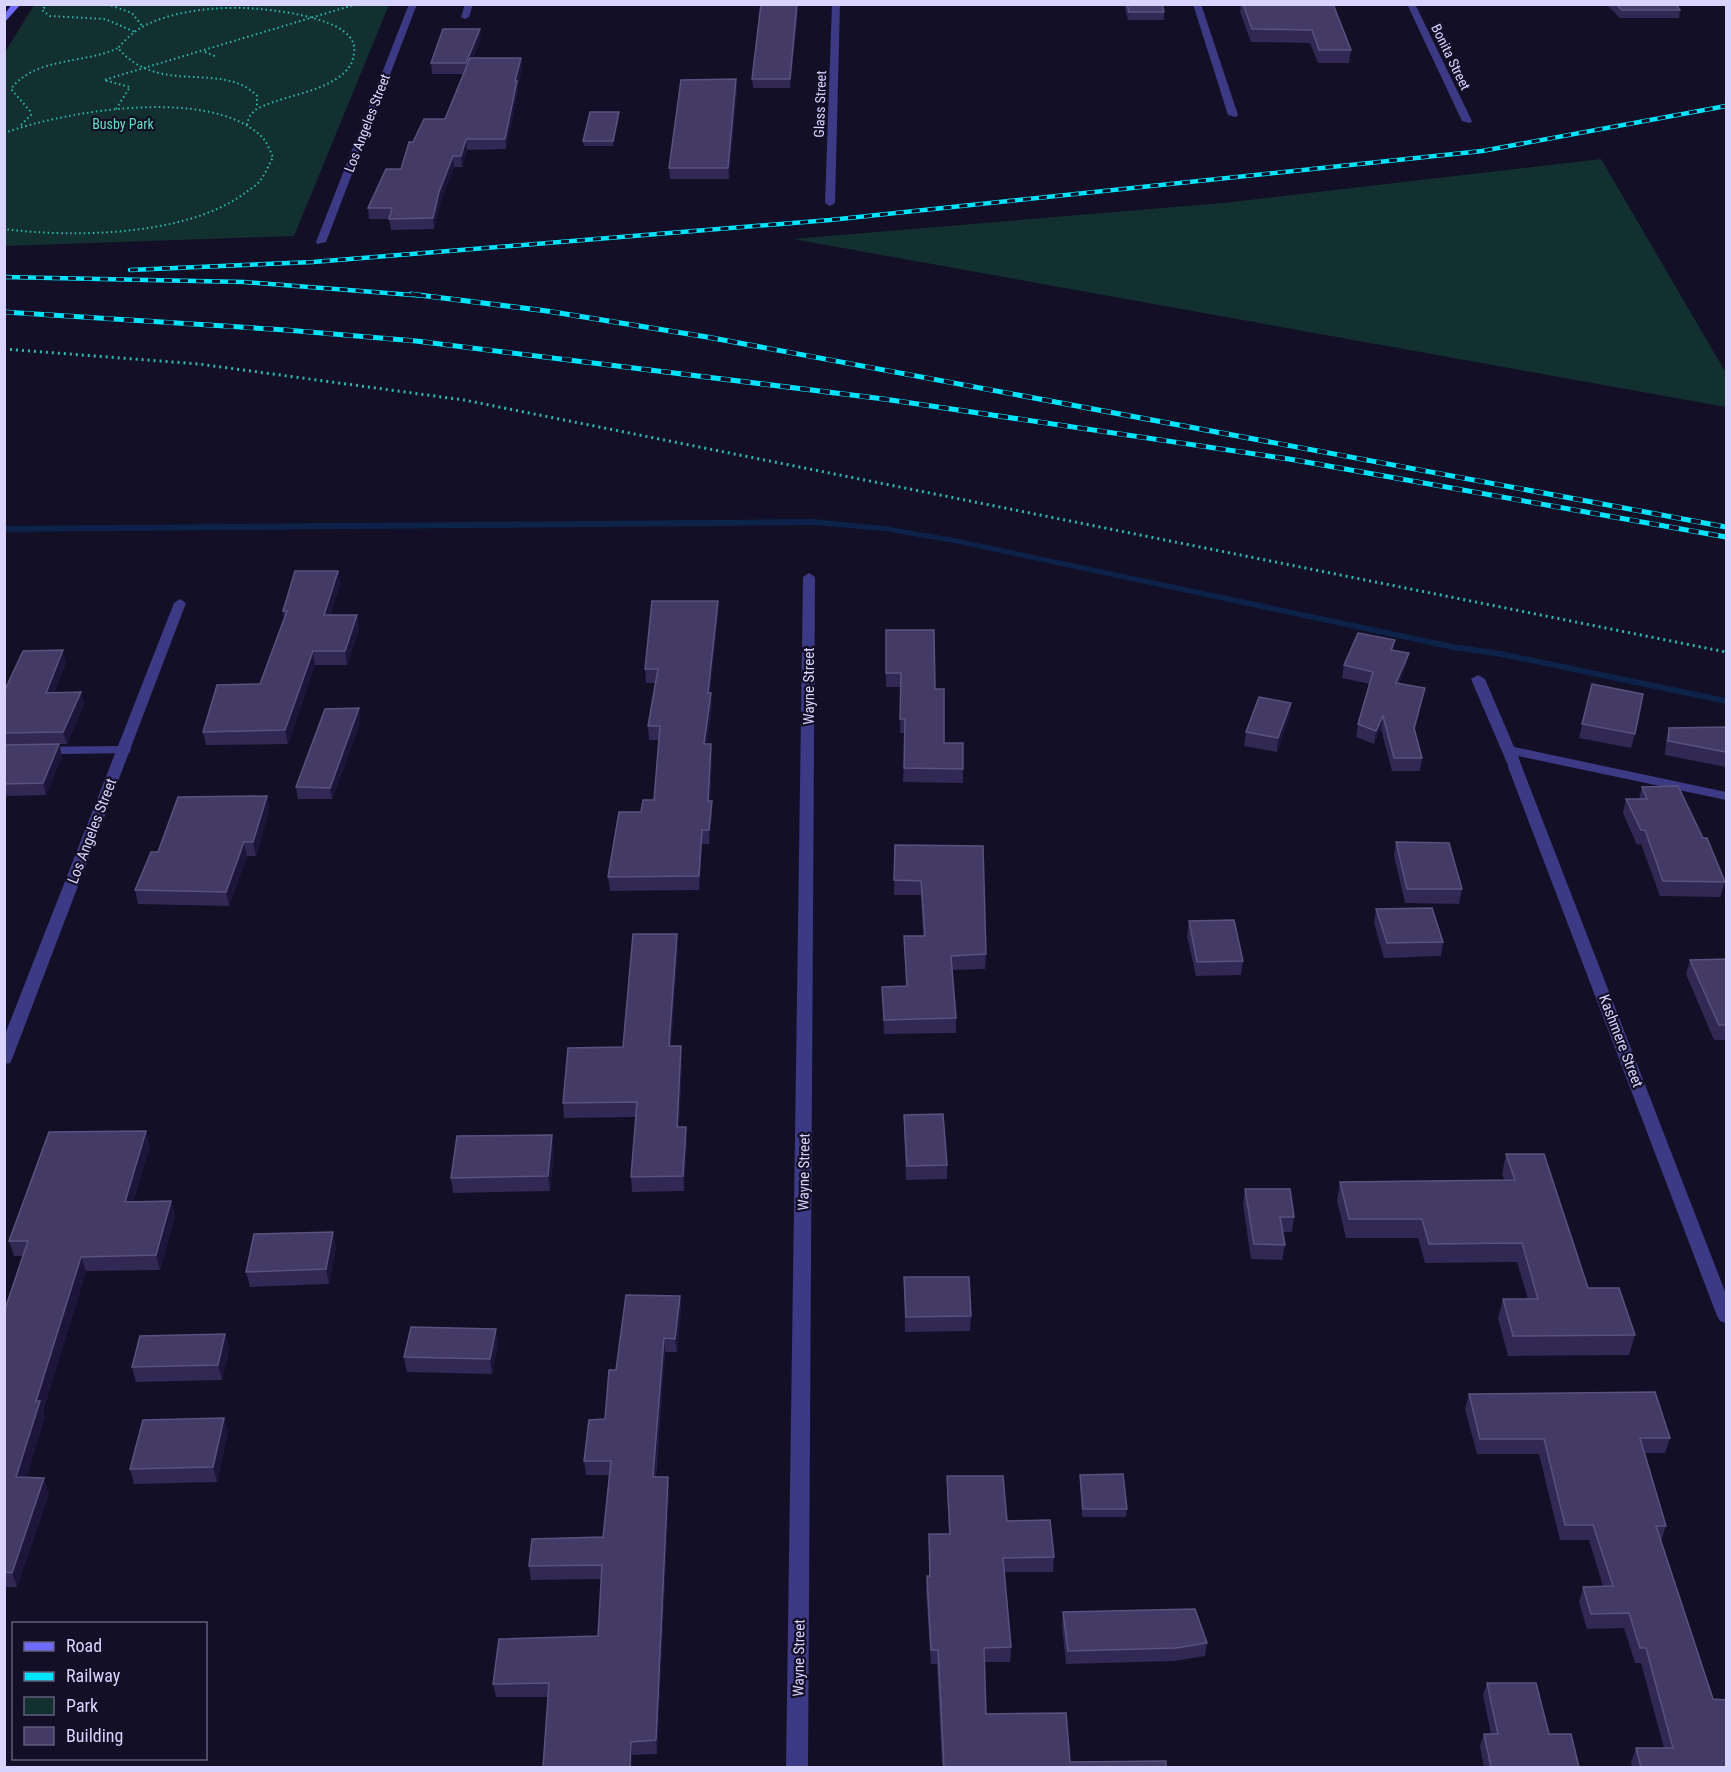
<svg xmlns="http://www.w3.org/2000/svg" width="1731" height="1772" viewBox="0 0 1731 1772" font-family="'Roboto Condensed',sans-serif">
<rect width="100%" height="100%" fill="#130f26"/>
<g fill="#12302f">
<polygon points="34,5 34,4 389,5 294,236 5,246 5,52"/>
<polygon points="1601,159 1726,373 1726,407 793,239 1223,203"/>
</g>
<g fill="none" stroke-linecap="round" stroke-linejoin="round">
<polygon fill="#0c2248" fill-rule="evenodd" points="814,519 884,526 954,538 1453,644 1501,651 1726,698 1726,704 1501,657 1453,650 954,543 884,531 814,525 4,532 4,526"/>
<g stroke="#2fb8b0" stroke-width="2" stroke-dasharray="1.5 3" stroke-linecap="butt">
<polyline points="48,4 42,10 50,16 105,19 135,32"/>
<polyline points="107,4 132,13 143,27"/>
<polyline points="205,52 217,57"/>
<polyline points="116,109 130,87 104,80 357,4"/>
<path d="M21,125L31,115L30,111L11,89C34,57 85,64 118,48"/>
<path d="M247,125L249,117L255,110C282,95 320,94 344,73C350,67 353,62 354,53C361,17 268,9 245,8C212,7 172,11 142,27C133,32 125,40 118,48C159,97 223,60 257,96V108"/>
<path d="M4,133C65,111 211,86 262,137C267,142 270,151 273,157C269,165 265,174 260,181C256,186 250,189 245,193C187,236 74,238 4,229"/>
</g>
<polyline stroke="#2fb8b0" stroke-width="3" stroke-dasharray="2 4" stroke-linecap="butt" points="4,349 199,364 464,400 1726,652"/>
<g fill="#3d3a85" fill-rule="evenodd">
<polygon points="465,4 473,4 469,17 465,19 461,17"/>
<polygon points="1193,4 1201,4 1238,115 1236,117 1228,115"/>
<polygon points="1478,675 1485,679 1514,747 1726,792 1726,800 1518,756 1522,767 1520,770 1510,770 1471,679"/>
<polygon points="124,746 129,747 131,750 129,753 4,755 4,747"/>
</g>
<g fill="#3d3a85" fill-rule="evenodd">
<polygon points="409,4 417,4 326,242 317,244 316,242"/>
<polygon points="832,4 840,4 835,203 830,206 825,203"/>
<polygon points="1407,4 1415,4 1472,121 1470,123 1462,121"/>
<polygon points="809,573 815,577 808,1768 786,1768 803,577"/>
<polygon points="180,599 186,603 12,1059 10,1063 4,1064 4,1037 174,603"/>
<polygon points="1515,763 1522,767 1726,1294 1726,1323 1720,1321 1717,1316 1508,767"/>
</g>
<polygon fill="#6f6bff" fill-rule="evenodd" points="12,4 21,4 4,23 4,15"/>
<defs>
<g id="rail-far1">
<polyline points="130,270 313,262 830,220 1482,151 1726,106"/>
<polyline points="4,277 244,282 426,296"/>
</g>
<g id="rail">
<polyline points="411,294 547,311 707,337 1726,527"/>
<polyline points="4,312 286,330 416,341 884,399 1289,459 1726,537"/>
</g>
</defs>
<use href="#rail-far1" stroke="#00e5ff" stroke-width="4.5"/>
<use href="#rail" stroke="#00e5ff" stroke-width="5"/>
<use href="#rail-far1" stroke="#130f26" stroke-width="3" stroke-dasharray="8" stroke-linecap="butt"/>
<use href="#rail" stroke="#130f26" stroke-width="4" stroke-dasharray="10" stroke-linecap="butt"/>
</g>
<g fill="#312854">
<polygon points="1124,4 1162,4 1164,12 1164,20 1128,20"/>
<polygon points="1241,4 1333,4 1351,50 1349,63 1318,63 1310,43 1251,42 1240,12"/>
<polygon points="1606,4 1676,4 1680,10 1679,18 1620,18"/>
<polygon points="798,9 790,88 753,88 752,79"/>
<polygon points="481,39 473,58 521,58 522,68 518,84 518,91 506,149 467,150 462,167 454,167 440,203 434,229 391,230 389,219 369,219 368,208 401,169 413,142 445,119 464,74 432,74 431,63"/>
<polygon points="736,79 737,90 729,179 670,179 669,168"/>
<polygon points="619,112 619,118 613,146 584,146 583,141"/>
<polygon points="338,571 340,584 330,615 357,615 359,629 347,665 315,665 288,744 206,745 203,732 260,684 284,619 283,611"/>
<polygon points="718,601 718,614 710,693 712,706 707,744 711,744 712,758 710,801 712,815 709,844 702,844 699,890 610,891 608,877 641,812 654,800 659,740 649,740 648,726 655,683 646,683 645,669"/>
<polygon points="886,630 935,689 944,743 963,743 963,783 903,782 905,733 900,733 901,687 886,687"/>
<polygon points="1395,640 1393,650 1409,653 1406,666 1399,683 1422,700 1415,730 1422,758 1420,771 1392,771 1381,729 1374,744 1356,737 1358,724 1370,684 1342,678 1344,665"/>
<polygon points="66,662 54,693 81,692 84,704 67,744 4,745 4,692"/>
<polygon points="1592,684 1635,734 1631,748 1579,738"/>
<polygon points="1291,703 1289,717 1277,752 1244,746 1246,732"/>
<polygon points="361,720 332,799 298,799 296,787"/>
<polygon points="1726,727 1726,767 1665,755 1666,742 1669,728"/>
<polygon points="4,745 62,756 46,795 7,796 4,801"/>
<polygon points="1642,787 1725,882 1720,897 1660,896 1641,844 1637,845 1623,813 1626,799 1639,799"/>
<polygon points="267,796 269,810 256,856 247,856 229,906 138,904 135,890 158,852"/>
<polygon points="1396,842 1462,889 1459,904 1405,903 1394,856"/>
<polygon points="895,845 986,954 985,969 952,970 956,1018 956,1033 884,1034 882,987 906,986 904,936 923,936 921,895 894,895"/>
<polygon points="1376,909 1443,942 1441,956 1384,958 1374,923"/>
<polygon points="1189,921 1243,961 1241,975 1196,976 1187,936"/>
<polygon points="678,948 671,1046 682,1061 679,1127 687,1142 684,1191 632,1192 631,1177 636,1117 564,1118 563,1103 623,1047"/>
<polygon points="1726,959 1726,1040 1714,1040 1686,974 1690,960"/>
<polygon points="904,1115 947,1165 947,1179 906,1180 904,1130"/>
<polygon points="150,1146 133,1202 171,1201 175,1216 160,1270 86,1271 43,1411 45,1416 26,1478 49,1493 17,1587 4,1587 4,1312 23,1256 14,1256 9,1241"/>
<polygon points="554,1150 550,1191 453,1193 451,1178"/>
<polygon points="1506,1154 1588,1288 1635,1335 1629,1355 1508,1356 1498,1318 1503,1299 1528,1299 1517,1262 1425,1263 1418,1238 1346,1238 1337,1201 1340,1182 1504,1180 1502,1174"/>
<polygon points="1245,1189 1294,1217 1292,1232 1283,1232 1285,1245 1282,1260 1251,1259 1243,1204"/>
<polygon points="336,1247 329,1284 250,1287 246,1272"/>
<polygon points="904,1277 971,1316 970,1331 905,1332"/>
<polygon points="680,1296 681,1310 677,1352 665,1352 656,1477 668,1477 669,1490 657,1754 632,1755 548,1697 496,1697 493,1684 598,1636 601,1579 531,1580 529,1566 603,1537 610,1475 586,1475 584,1461 605,1419 616,1370"/>
<polygon points="225,1334 229,1349 222,1380 136,1382 132,1367"/>
<polygon points="498,1344 492,1374 407,1372 404,1357"/>
<polygon points="1469,1394 1670,1438 1665,1453 1645,1453 1666,1526 1661,1541 1726,1767 1632,1767 1631,1762 1636,1748 1664,1748 1641,1663 1635,1663 1624,1628 1587,1629 1579,1602 1583,1587 1603,1586 1589,1540 1560,1540 1539,1454 1477,1454 1465,1409"/>
<polygon points="224,1418 228,1433 217,1482 134,1484 130,1469"/>
<polygon points="1080,1475 1127,1509 1126,1517 1082,1517 1080,1482"/>
<polygon points="947,1476 1054,1557 1053,1572 1004,1572 1011,1647 1010,1662 985,1662 986,1714 1070,1762 1166,1767 942,1767 937,1664 931,1664 926,1591 927,1576 929,1576 929,1534 949,1534 947,1491"/>
<polygon points="1063,1612 1207,1643 1205,1656 1174,1661 1066,1664 1062,1625"/>
<polygon points="1487,1683 1549,1734 1579,1767 1484,1767 1480,1746 1484,1734 1491,1734 1483,1695"/>
</g>
<g fill="#1d163a">
<polygon points="798,4 798,9 790,88 790,79"/>
<polygon points="480,29 481,39 467,74 466,63"/>
<polygon points="521,58 522,68 518,84 518,91 506,149 505,139 515,81"/>
<polygon points="736,79 737,90 729,179 728,168"/>
<polygon points="619,112 619,118 613,146 613,141"/>
<polygon points="466,139 467,150 462,167 461,156"/>
<polygon points="453,156 454,167 440,203 434,229 433,218 439,192"/>
<polygon points="338,571 340,584 326,628 324,615"/>
<polygon points="718,601 718,614 709,706 708,693"/>
<polygon points="357,615 359,629 347,665 345,651"/>
<polygon points="63,650 66,662 49,705 46,693"/>
<polygon points="313,651 315,665 288,744 285,730"/>
<polygon points="1409,653 1406,666 1394,695 1396,683"/>
<polygon points="1425,688 1412,740 1414,728"/>
<polygon points="81,692 84,704 67,744 63,732"/>
<polygon points="711,693 712,706 705,758 704,744"/>
<polygon points="1291,703 1289,717 1277,752 1278,738"/>
<polygon points="359,708 361,720 332,799 330,788"/>
<polygon points="1383,716 1381,729 1374,744 1376,731"/>
<polygon points="59,744 62,756 46,795 43,783"/>
<polygon points="711,744 712,758 709,815 708,801"/>
<polygon points="4,788 7,796 4,801"/>
<polygon points="267,796 269,810 256,856 253,842"/>
<polygon points="712,801 712,815 709,844 709,830"/>
<polygon points="702,830 702,844 699,890 699,876"/>
<polygon points="244,842 247,856 229,906 226,892"/>
<polygon points="677,934 678,948 670,1061 669,1046"/>
<polygon points="681,1046 682,1061 678,1142 677,1127"/>
<polygon points="686,1127 687,1142 684,1191 683,1176"/>
<polygon points="146,1131 150,1146 129,1217 125,1202"/>
<polygon points="552,1135 554,1150 550,1191 548,1176"/>
<polygon points="171,1201 175,1216 160,1270 156,1255"/>
<polygon points="333,1232 336,1247 329,1284 326,1269"/>
<polygon points="81,1257 86,1271 43,1411 45,1416 22,1492 16,1477 36,1401"/>
<polygon points="680,1296 681,1310 677,1352 675,1339"/>
<polygon points="496,1329 498,1344 492,1374 490,1359"/>
<polygon points="225,1334 229,1349 222,1380 218,1365"/>
<polygon points="664,1338 665,1352 654,1491 653,1477"/>
<polygon points="224,1418 228,1433 217,1482 213,1467"/>
<polygon points="668,1477 669,1490 657,1754 656,1740"/>
<polygon points="44,1478 49,1493 17,1587 12,1573"/>
<polygon points="631,1742 632,1755 632,1767 630,1767"/>
</g>
<g fill="#433a66" stroke="#5a527e" stroke-width="1.5">
<polygon points="761,4 797,4 790,79 752,79"/>
<polygon points="1127,4 1162,4 1164,12 1129,12"/>
<polygon points="1243,4 1333,4 1351,50 1319,50 1312,30 1252,29"/>
<polygon points="1616,4 1676,4 1680,10 1622,10"/>
<polygon points="443,29 480,29 466,63 431,63"/>
<polygon points="470,58 521,58 515,81 517,81 505,139 466,139 461,156 453,156 439,192 433,218 389,219 392,208 368,208 386,169 401,169 409,142 413,142 424,119 445,119"/>
<polygon points="736,79 728,168 669,168 681,80"/>
<polygon points="590,112 619,112 613,141 583,141"/>
<polygon points="295,571 338,571 324,615 357,615 345,651 313,651 285,730 203,732 217,685 260,684 287,611 283,611"/>
<polygon points="652,601 718,601 708,693 711,693 704,744 711,744 708,801 712,801 709,830 702,830 699,876 608,877 619,812 641,812 643,800 654,800 660,726 648,726 658,669 645,669"/>
<polygon points="886,630 934,630 935,689 944,689 944,743 963,743 963,769 904,768 905,719 900,719 901,673 886,673"/>
<polygon points="1358,633 1395,640 1391,650 1409,653 1396,683 1425,688 1414,728 1422,758 1394,758 1383,716 1376,731 1358,724 1373,672 1344,665"/>
<polygon points="63,650 46,693 81,692 63,732 4,733 4,692 23,651"/>
<polygon points="1592,684 1643,694 1635,734 1582,724"/>
<polygon points="1259,697 1291,703 1278,738 1246,732"/>
<polygon points="359,708 330,788 296,787 325,709"/>
<polygon points="1726,727 1726,752 1668,741 1669,728"/>
<polygon points="59,744 43,783 4,784 4,745"/>
<polygon points="1678,786 1703,838 1707,838 1725,882 1663,881 1645,830 1641,830 1626,799 1647,799 1642,787"/>
<polygon points="267,796 253,842 244,842 226,892 135,890 151,852 158,852 178,797"/>
<polygon points="1396,842 1449,843 1462,889 1407,889"/>
<polygon points="895,845 983,846 986,954 951,956 956,1018 884,1020 882,987 907,986 904,936 925,936 921,881 894,880"/>
<polygon points="1432,908 1443,942 1387,943 1376,909"/>
<polygon points="1234,920 1243,961 1197,962 1189,921"/>
<polygon points="633,934 677,934 669,1046 681,1046 677,1127 686,1127 683,1176 631,1177 637,1102 563,1103 568,1048 623,1047"/>
<polygon points="1726,959 1726,1025 1719,1025 1690,960"/>
<polygon points="943,1114 947,1165 907,1166 904,1115"/>
<polygon points="146,1131 125,1202 171,1201 156,1255 81,1257 36,1401 40,1401 16,1477 44,1478 12,1573 4,1572 4,1312 28,1241 9,1241 49,1132"/>
<polygon points="552,1135 548,1176 451,1178 457,1136"/>
<polygon points="1506,1154 1544,1154 1588,1288 1619,1288 1635,1335 1513,1336 1503,1299 1538,1299 1522,1243 1429,1244 1422,1219 1349,1219 1340,1182 1515,1180"/>
<polygon points="1245,1189 1290,1189 1294,1217 1280,1217 1285,1245 1254,1244"/>
<polygon points="333,1232 326,1269 246,1272 254,1234"/>
<polygon points="904,1277 969,1277 971,1316 906,1317"/>
<polygon points="626,1295 680,1296 675,1339 664,1338 653,1477 668,1477 656,1740 631,1742 630,1767 543,1767 549,1683 493,1684 499,1639 598,1636 602,1565 529,1566 532,1539 603,1537 611,1461 584,1461 589,1420 605,1419 609,1370 616,1370"/>
<polygon points="411,1327 496,1329 490,1359 404,1357"/>
<polygon points="225,1334 218,1365 132,1367 140,1336"/>
<polygon points="1655,1392 1670,1438 1640,1438 1666,1526 1656,1526 1713,1699 1726,1700 1726,1767 1641,1767 1636,1748 1673,1748 1646,1648 1640,1648 1629,1613 1591,1614 1583,1587 1613,1586 1593,1525 1565,1525 1544,1439 1480,1439 1469,1394"/>
<polygon points="224,1418 213,1467 130,1469 143,1420"/>
<polygon points="1123,1474 1127,1509 1083,1509 1080,1475"/>
<polygon points="947,1476 1003,1476 1007,1521 1050,1520 1054,1557 1003,1558 1011,1647 984,1648 986,1714 1066,1713 1070,1762 1166,1761 1166,1767 944,1767 938,1650 931,1650 927,1576 930,1576 929,1534 950,1534"/>
<polygon points="1195,1609 1207,1643 1176,1648 1068,1651 1063,1612"/>
<polygon points="1487,1683 1536,1683 1549,1734 1571,1734 1579,1767 1491,1767 1484,1734 1498,1734"/>
</g>
<g text-anchor="middle" dominant-baseline="central" stroke-width="4.5" stroke-linejoin="round" paint-order="stroke">
<g font-size="14" fill="#d9d4ff" stroke="#130f26">
<text transform="translate(1451 57) rotate(64)">Bonita Street</text>
<text transform="translate(820 104) rotate(-88)">Glass Street</text>
<text transform="translate(367 123) rotate(-69)">Los Angeles Street</text>
</g>
<g font-size="14" fill="#5fe0c0" stroke="#130f26">
<text x="123" y="124">Busby Park</text>
</g>
<g font-size="15" fill="#d9d4ff" stroke="#130f26">
<text transform="translate(809 686) rotate(-90)">Wayne Street</text>
<text transform="translate(92 831) rotate(-69)">Los Angeles Street</text>
<text transform="translate(1621 1041) rotate(69)">Kashmere Street</text>
<text transform="translate(804 1172) rotate(-89)">Wayne Street</text>
<text transform="translate(799 1658) rotate(-89)">Wayne Street</text>
</g>
</g>
<rect width="1731" height="1772" fill="none" stroke="#d9d4ff" stroke-width="12"/>
<rect x="12" y="1622" width="195" height="138" fill="#130f26" stroke="#625e7d" stroke-width="1.5"/>
<rect x="24" y="1642" width="30" height="9" fill="#6f6bff" stroke="#625e7d" stroke-width="1.5"/>
<text x="66" y="1652" font-size="18" fill="#d9d4ff">Road</text>
<rect x="24" y="1672" width="30" height="9" fill="#00e5ff" stroke="#625e7d" stroke-width="1.5"/>
<text x="66" y="1682" font-size="18" fill="#d9d4ff">Railway</text>
<rect x="24" y="1697" width="30" height="18" fill="#12302f" stroke="#625e7d" stroke-width="1.5"/>
<text x="66" y="1712" font-size="18" fill="#d9d4ff">Park</text>
<rect x="24" y="1727" width="30" height="18" fill="#433a66" stroke="#625e7d" stroke-width="1.5"/>
<text x="66" y="1742" font-size="18" fill="#d9d4ff">Building</text>
</svg>
